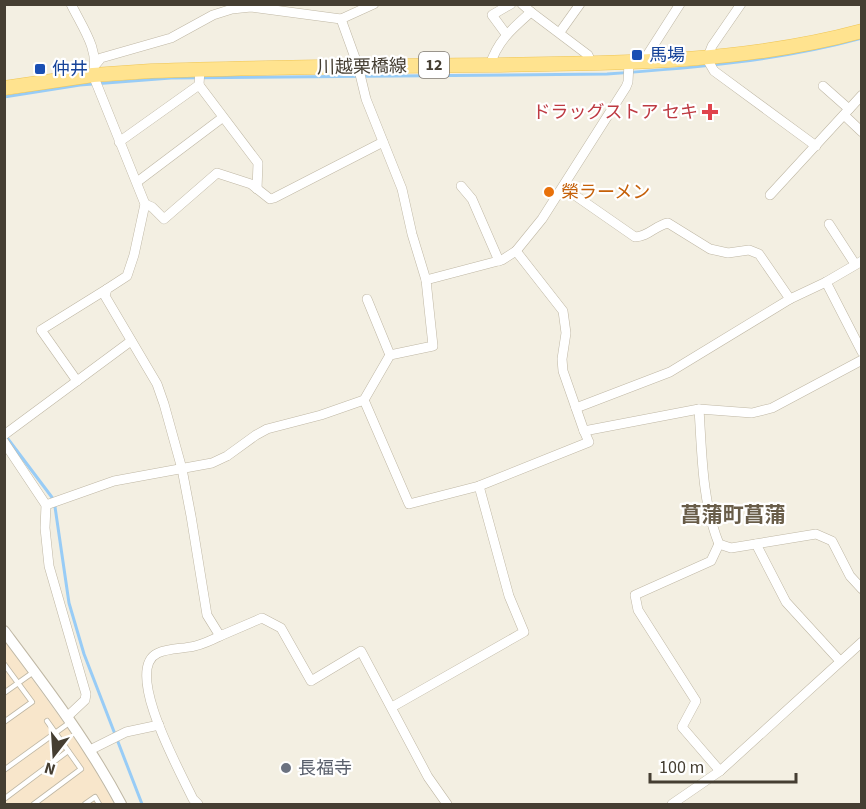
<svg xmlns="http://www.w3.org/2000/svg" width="866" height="809" viewBox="0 0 866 809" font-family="'Source Sans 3','Noto Sans JP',sans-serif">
<rect width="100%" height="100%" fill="#f3efe2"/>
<polygon fill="#f8e6cb" points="4,640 85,752 114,804 5,804"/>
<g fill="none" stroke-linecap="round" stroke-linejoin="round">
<g stroke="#98ccf6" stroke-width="3">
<path d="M4,97L80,85L171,78L607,74C693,68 778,61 862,38"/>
<polyline points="5,435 54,500 69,603 84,654 142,804"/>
</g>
<defs>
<g id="service">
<polyline points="4,664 32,702 4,722"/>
<polyline points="4,693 35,671"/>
<polyline points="4,770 69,723"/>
<polyline points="4,799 68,751"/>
<polyline points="34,804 81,769 47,721"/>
<polyline points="85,804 95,797 99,804"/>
</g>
<g id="minor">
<path d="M71,4C82,27 100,50 93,75L145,204L134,255L127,276L107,289L105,296L157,384L164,404L182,469L191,516L207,615L220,636L262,618L281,628L311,681L361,651L428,777L447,804"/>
<polyline points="741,4 712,46 707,59 714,71 816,146"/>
<polyline points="531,12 588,55 592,64"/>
<polyline points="341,19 358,66 366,99 402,189 412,234 426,280 433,346 390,355 364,400"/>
<polyline points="560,32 580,4"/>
<polyline points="506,34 492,15 511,4"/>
<polyline points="646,62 648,54 680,4"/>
<polyline points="96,64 101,58 171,38 213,15 232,9 251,7 341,19 374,4"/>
<path d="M490,65C498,40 512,29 531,12L522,4"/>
<polyline points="199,85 258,163 257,189"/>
<polyline points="823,86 849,109"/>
<polyline points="844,115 862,132"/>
<polyline points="119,142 199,85 200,69"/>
<polyline points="137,182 222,118"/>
<polyline points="461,186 472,199 499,261"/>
<path d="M563,187L635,237C648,237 656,225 668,223L710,249L728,253L749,250L759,254L790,299L826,282L862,261"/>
<polyline points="770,195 862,95"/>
<polyline points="145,204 152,207 164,219 217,173 251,184 270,199 274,198 383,142"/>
<polyline points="829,224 855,264"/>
<polyline points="516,251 563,311 566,333 562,359 563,371 584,431"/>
<polyline points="426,280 502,260 516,251 542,219 626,87 628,82 629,63"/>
<polyline points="826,282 862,352"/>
<polyline points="367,299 390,355"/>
<polyline points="77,381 41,330 107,289"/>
<polyline points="576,408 670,372 790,299"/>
<path d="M699,409C702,454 702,502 719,544L731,548L816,534L832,541L850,576L862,589"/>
<polyline points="4,435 131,341"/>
<polyline points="4,442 46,505 45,528 49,566 86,694 85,700 68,716"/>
<polyline points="46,505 114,481 212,463 227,456 256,435 267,429 321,415 364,400 409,504 479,486 589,442 584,431 699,409 752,413 772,408 862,360"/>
<polyline points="719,544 711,561 635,595 638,610 696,701 682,727 720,771"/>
<polyline points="756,544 786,602 840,661"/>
<polyline points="392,707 524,632 509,596 479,486"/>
<polyline points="90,750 126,732 159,725"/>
<path d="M198,804L193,799C182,775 122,669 158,653C169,648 183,649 195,646C203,644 212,640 220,636"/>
<polyline points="672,804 720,771 862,642"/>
</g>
<path id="tertiary" d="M4,631C46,687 88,742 121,804"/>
<path id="primary" d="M4,88L93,75L151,71C265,67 378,66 492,65C616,63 740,64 862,31"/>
</defs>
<use href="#service" stroke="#bfb7a4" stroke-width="6"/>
<use href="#minor" stroke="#bfb7a4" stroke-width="10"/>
<use href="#tertiary" stroke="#bfb7a4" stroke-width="12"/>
<use href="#primary" stroke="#eec555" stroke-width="15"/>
<use href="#service" stroke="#fff" stroke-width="4.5"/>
<use href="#minor" stroke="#fff" stroke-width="9"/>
<use href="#tertiary" stroke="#fff" stroke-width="10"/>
<use href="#primary" stroke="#ffe38f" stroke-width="14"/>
</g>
<g fill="#1a4fb4" stroke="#fff" stroke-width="2">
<rect x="631" y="49" width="12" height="12" rx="3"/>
<rect x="34" y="63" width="12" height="12" rx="3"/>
</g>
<path fill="#e0444e" stroke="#fff" stroke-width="2" d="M707 103h6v6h6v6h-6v6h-6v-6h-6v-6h6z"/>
<circle fill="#e8710a" stroke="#fff" stroke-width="2" cx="549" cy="192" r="6"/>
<circle fill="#6b7280" stroke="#fff" stroke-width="2" cx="286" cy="768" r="6"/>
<g text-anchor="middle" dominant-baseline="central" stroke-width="4.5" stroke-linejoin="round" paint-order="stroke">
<rect fill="#fff" stroke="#7d7870" stroke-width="1.5" x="419" y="52" width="30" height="26" rx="4.5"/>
<g font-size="16" font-weight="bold" fill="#453e32">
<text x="434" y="65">12</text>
</g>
<g font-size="18" fill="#164399" stroke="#fff" text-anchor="start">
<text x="649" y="55">馬場</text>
<text x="52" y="69">仲井</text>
</g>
<g font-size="18" fill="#453e32" stroke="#fff">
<text transform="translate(362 67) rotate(-1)">川越栗橋線</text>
</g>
<g font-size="18" fill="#be3a42" stroke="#fff" text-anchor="end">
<text x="698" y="112">ドラッグストア セキ</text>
</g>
<g font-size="18" fill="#c56008" stroke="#fff" text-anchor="start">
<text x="561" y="192">榮ラーメン</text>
</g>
<g font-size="18" fill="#5b616d" stroke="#fff" text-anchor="start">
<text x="298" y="768">長福寺</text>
</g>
<g font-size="21" font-weight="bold" fill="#695d49" stroke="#fff">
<text x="733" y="515">菖蒲町菖蒲</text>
</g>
</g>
<rect width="866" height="809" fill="none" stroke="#453e32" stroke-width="12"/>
<g transform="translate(54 755) rotate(197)" stroke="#ffffff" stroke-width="4.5" paint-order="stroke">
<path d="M0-4.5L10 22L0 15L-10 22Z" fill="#453e32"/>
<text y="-9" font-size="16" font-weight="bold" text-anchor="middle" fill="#453e32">N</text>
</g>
<path d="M650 773v9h146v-9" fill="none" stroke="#453e32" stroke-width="3"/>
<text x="659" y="773" font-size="18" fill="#453e32" stroke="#ffffff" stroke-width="4.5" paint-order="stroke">100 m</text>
</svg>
